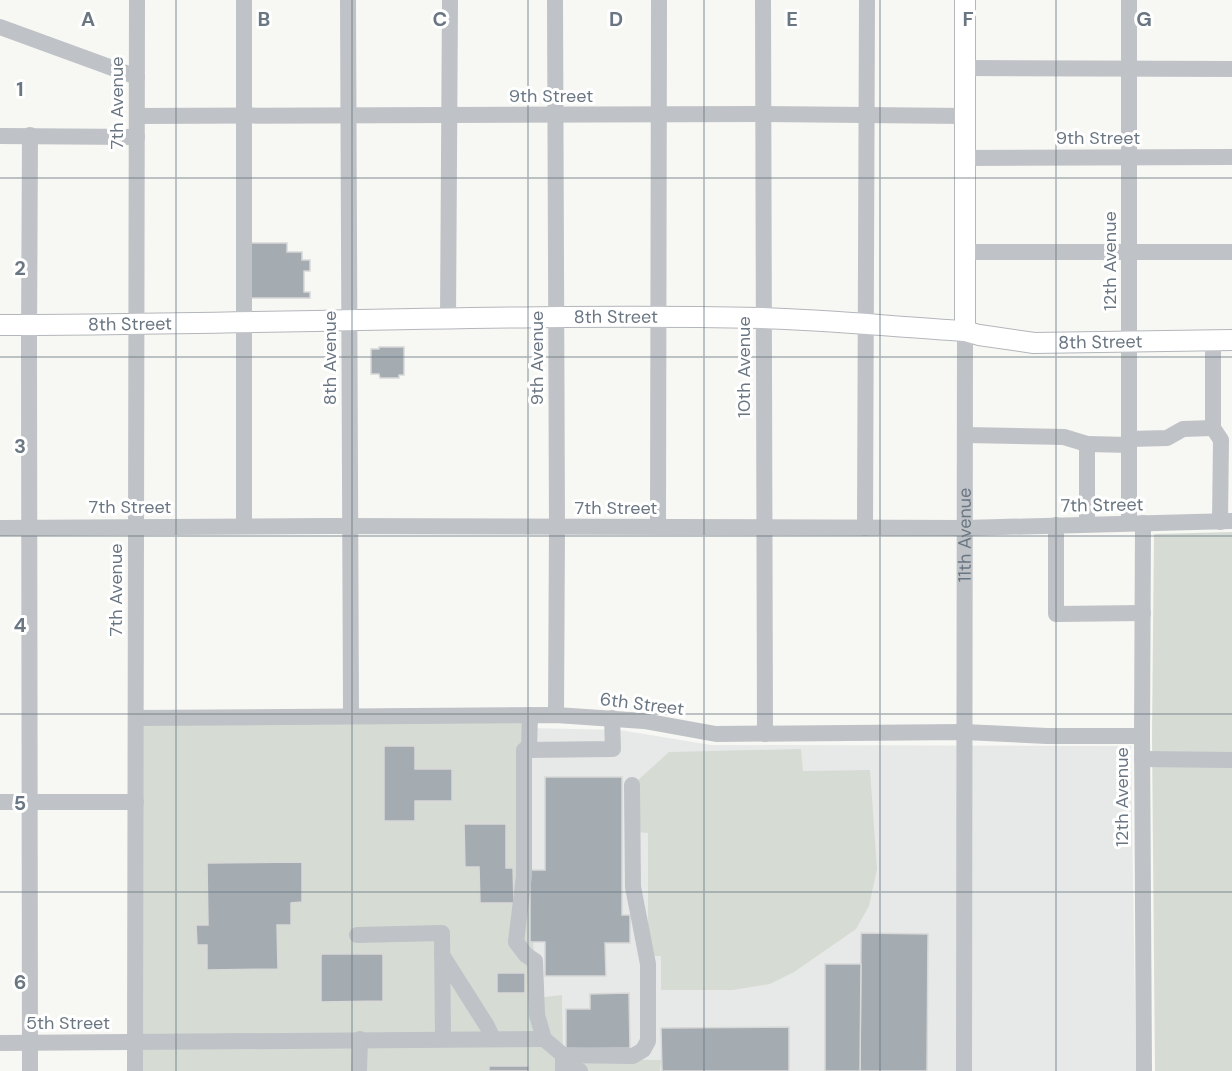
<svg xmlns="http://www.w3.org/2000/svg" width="1232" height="1071" viewBox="0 0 1232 1071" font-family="'DM Sans',sans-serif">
<rect width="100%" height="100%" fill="#f7f7f4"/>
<polygon fill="#e7e9e8" points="529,728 620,730 711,745 1131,746 1136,1071 147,1071"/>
<g fill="#d6dbd4">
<polygon points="1232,532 1232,1071 1155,1071 1152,736 1154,534"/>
<polygon points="522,715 536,998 562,995 563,1059 661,1060 660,1071 135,1071 136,718"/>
<polygon points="801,749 803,771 870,770 877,869 869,906 856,929 794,972 770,984 732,990 661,990 661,956 648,956 648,833 636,832 637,781 669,752"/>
</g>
<g fill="#a4abb1" stroke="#d8d8d7" stroke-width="1.5">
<polygon points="247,243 287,243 287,252 302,252 302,260 310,260 310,271 304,271 304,292 310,292 310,298 247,298"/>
<polygon points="379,347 404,347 404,375 399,375 399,378 380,378 379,374 371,374 371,349 379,349"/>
<polygon points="384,746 415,746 415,769 452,769 452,801 415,801 415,821 384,821"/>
<polygon points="545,777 622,777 622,915 630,915 630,943 605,943 606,976 545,976 545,942 530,942 530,870 545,870"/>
<polygon points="464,824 506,824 506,868 513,868 514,903 480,903 479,867 465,867"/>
<polygon points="302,862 302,902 291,903 291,925 277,925 278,969 207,970 207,945 197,945 196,925 208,925 207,863"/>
<polygon points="861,933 928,934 927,1071 860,1071"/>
<polygon points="321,954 383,954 383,1001 321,1002"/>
<polygon points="825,964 861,964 860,1071 825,1071"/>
<rect x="497" y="973" width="28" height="20"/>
<polygon points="629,993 630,1048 566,1049 566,1009 590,1009 590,994"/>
<polygon points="789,1027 789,1071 662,1071 661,1028"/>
<rect x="489" y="1066" width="40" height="5"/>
</g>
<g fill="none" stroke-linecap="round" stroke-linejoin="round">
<defs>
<g id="major">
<polyline points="965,0 965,331"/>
<path id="s2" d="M0,325C254,325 508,313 762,318C829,320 897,327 965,331L979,335L1034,343L1232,340"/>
</g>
</defs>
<use href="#major" stroke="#b3b6ba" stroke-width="22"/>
<g stroke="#bfc2c6" stroke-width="16">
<polyline points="348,0 351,716"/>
<polyline points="555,0 557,527 556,715"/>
<polyline points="763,0 765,734"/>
<polyline points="0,27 137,77"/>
<polyline points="965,68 1232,69"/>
<polyline points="137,116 763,114 965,116"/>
<polyline points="30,135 29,342 30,1071"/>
<polyline points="0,136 137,137"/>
<polyline points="965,158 1232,157"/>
<polyline points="965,252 1232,252"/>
<polyline points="448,320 450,0"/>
<polyline points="1213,341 1213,428 1221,440 1220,522"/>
<polyline points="965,435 1064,437 1087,444"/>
<polyline points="1129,439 1167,438 1183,429 1213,428"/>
<polyline points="1129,523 1129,0"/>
<polyline points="1143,523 1142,736 1144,1071"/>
<polyline points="1087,524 1087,444 1129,445"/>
<polyline points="1056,525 1056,614 1143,613"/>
<polyline points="244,526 244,0"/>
<polyline points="658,527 659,0"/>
<polyline points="0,528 328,526 965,528 1232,521"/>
<polyline points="865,528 867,0"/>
<polyline points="136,718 556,715 644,721 716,734 964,732 1047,736 1142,736"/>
<polyline points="529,750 530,715"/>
<polyline points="1142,759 1232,760"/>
<polyline points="0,802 136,802"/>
<polyline points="357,935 442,933 443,1039"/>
<polyline points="442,955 487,1026 493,1039"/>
<polyline points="0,1043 544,1039"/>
<polyline points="563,1055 633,1056 643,1050 648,1041 648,964 633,887 632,785"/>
<polyline points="563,1064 580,1071"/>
<polyline points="135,1071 137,0"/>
<polyline points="359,1071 360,1039"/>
<polyline points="563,1071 563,1055 544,1039 537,1015 535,961 526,955 516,942 524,876 524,750 613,749 612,718"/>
<path id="s1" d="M964,1071L965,331"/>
</g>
<use href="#major" stroke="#fff" stroke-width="20"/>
</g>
<path fill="none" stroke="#6a7682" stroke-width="1.5" stroke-opacity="0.55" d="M176,0V1071M352,0V1071M528,0V1071M704,0V1071M880,0V1071M1056,0V1071M0,178H1232M0,357H1232M0,536H1232M0,714H1232M0,892H1232"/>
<g text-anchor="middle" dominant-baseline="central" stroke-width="6" stroke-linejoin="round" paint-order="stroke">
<g font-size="18" fill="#6a7682" stroke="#fff">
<text x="551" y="96">9th Street</text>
<text transform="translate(117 103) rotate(-90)">7th Avenue</text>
<text x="1098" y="138">9th Street</text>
<text transform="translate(1110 261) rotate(-90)">12th Avenue</text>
<text stroke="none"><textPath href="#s2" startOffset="616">8th Street</textPath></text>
<text stroke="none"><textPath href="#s2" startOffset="130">8th Street</textPath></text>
<text stroke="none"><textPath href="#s2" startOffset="1102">8th Street</textPath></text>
<text transform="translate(330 358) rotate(-90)">8th Avenue</text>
<text transform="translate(537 358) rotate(-90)">9th Avenue</text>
<text transform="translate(744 367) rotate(-90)">10th Avenue</text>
<text transform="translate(1102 505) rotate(-1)">7th Street</text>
<text x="130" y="507">7th Street</text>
<text x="616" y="508">7th Street</text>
<text stroke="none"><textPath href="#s1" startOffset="536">11th Avenue</textPath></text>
<text transform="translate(116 590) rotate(-90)">7th Avenue</text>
<text transform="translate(642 704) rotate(7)">6th Street</text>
<text transform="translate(1122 797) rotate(-90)">12th Avenue</text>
<text x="68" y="1023">5th Street</text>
</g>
</g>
<g font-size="20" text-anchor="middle" font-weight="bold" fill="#6a7682" stroke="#fff" stroke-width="6" stroke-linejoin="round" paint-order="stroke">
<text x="88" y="26">A</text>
<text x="264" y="26">B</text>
<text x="440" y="26">C</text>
<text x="616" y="26">D</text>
<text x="792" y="26">E</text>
<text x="968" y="26">F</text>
<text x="1144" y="26">G</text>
<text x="20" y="96">1</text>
<text x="20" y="275">2</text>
<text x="20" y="453">3</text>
<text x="20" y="632">4</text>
<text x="20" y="810">5</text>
<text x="20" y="989">6</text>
</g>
</svg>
